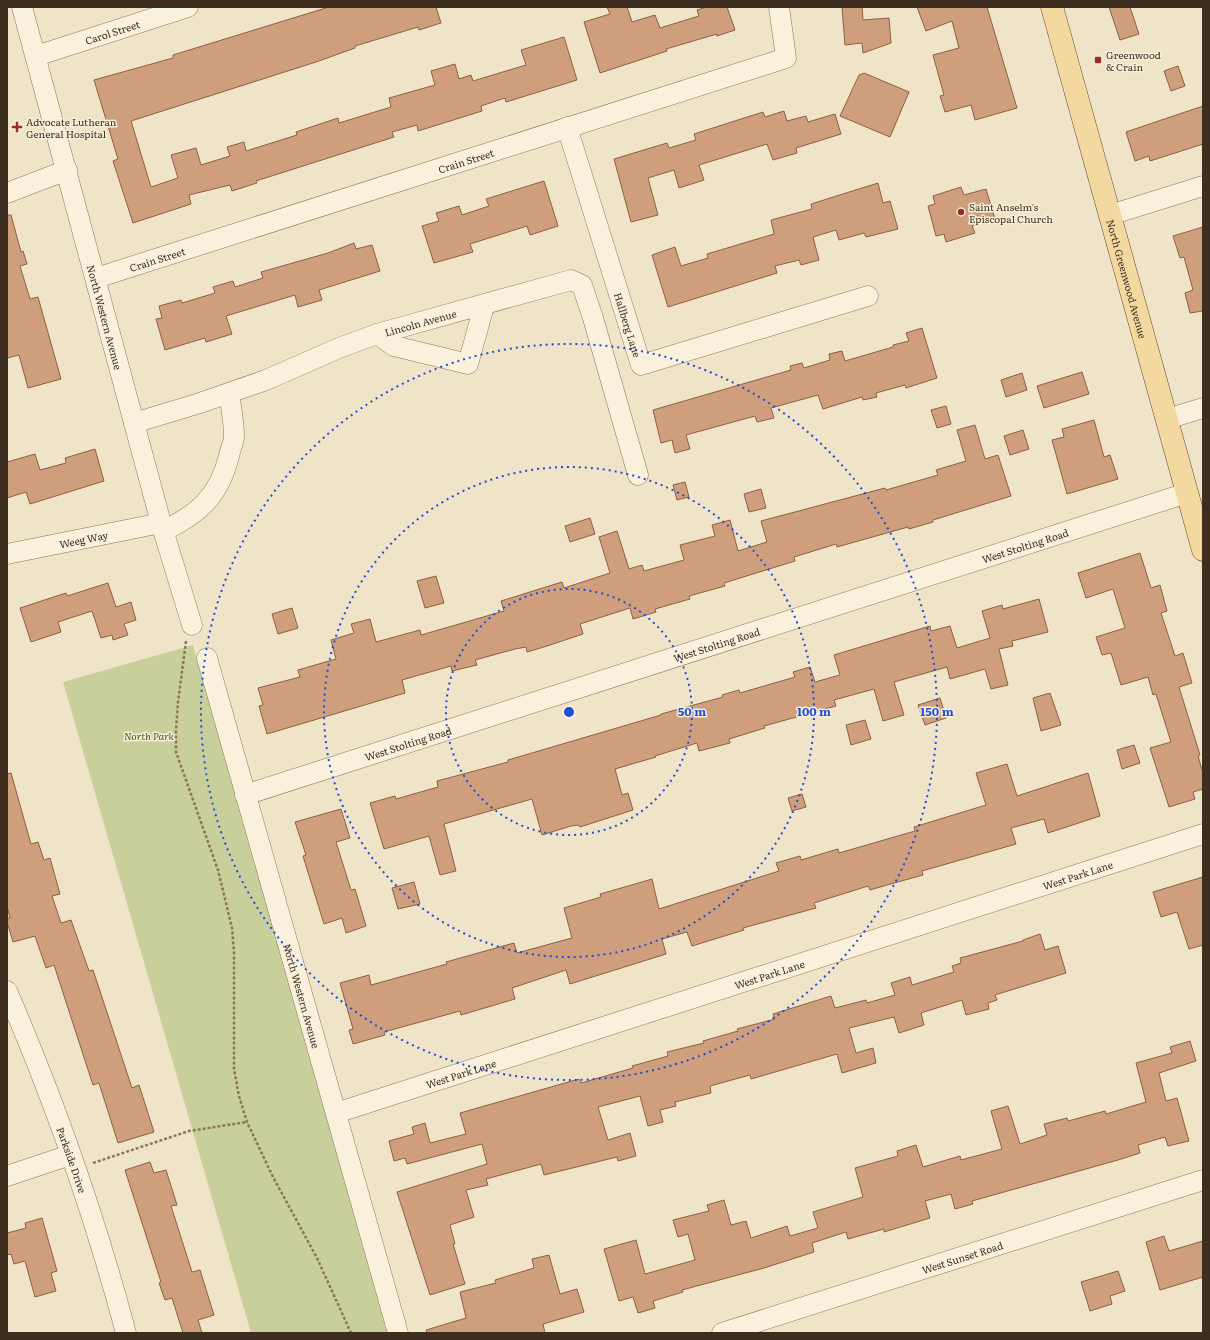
<svg xmlns="http://www.w3.org/2000/svg" width="1210" height="1340" viewBox="0 0 1210 1340" font-family="Literata,serif">
<rect width="100%" height="100%" fill="#f0e4c8"/>
<polygon fill="#c9cf9b" points="193,645 389,1333 251,1333 63,682"/>
<g fill="#cf9f7d" stroke="#8d5f41">
<polygon points="329,7 436,7 441,23 419,30 418,27 355,46 355,48 316,62 131,121 151,187 178,178 171,155 196,148 201,165 230,156 227,147 244,142 246,151 297,135 296,132 338,118 339,123 391,107 389,98 435,85 431,71 455,64 459,79 471,75 473,81 526,65 521,50 564,37 577,80 506,102 505,98 481,106 482,111 418,131 417,125 392,132 394,137 256,181 257,183 232,191 230,185 189,195 191,204 133,223 113,161 118,159 94,80 173,58 173,55"/>
<polygon points="607,7 627,7 632,22 655,15 660,28 699,16 697,10 707,7 727,7 735,30 717,36 717,34 666,49 667,51 600,73 584,22 610,14"/>
<polygon points="842,7 862,7 863,20 889,18 891,43 863,53 862,43 845,45"/>
<polygon points="917,7 987,7 1017,108 975,120 971,105 945,112 940,96 944,95 933,55 959,48 952,21 926,31"/>
<polygon points="1109,7 1130,7 1139,34 1120,40"/>
<polygon points="1178,66 1185,86 1171,91 1164,71"/>
<polygon points="864,73 909,92 890,137 840,116 859,75"/>
<polygon points="1203,106 1203,144 1150,161 1149,156 1135,161 1126,132"/>
<polygon points="784,111 787,121 806,116 808,122 835,114 841,134 796,148 797,153 773,160 767,144 699,165 704,180 679,188 674,170 648,178 658,215 631,222 614,159 667,143 669,148 696,140 694,134 763,112 765,117"/>
<polygon points="544,181 558,226 530,235 527,226 470,244 473,252 434,263 422,226 439,221 436,213 459,206 462,215 489,206 486,199"/>
<polygon points="878,183 883,203 890,201 898,229 866,237 864,233 839,240 836,230 813,237 819,260 801,265 799,260 775,266 777,273 668,307 652,255 675,247 681,266 708,258 707,254 774,234 771,220 812,209 811,204"/>
<polygon points="961,187 964,195 986,189 995,219 972,226 975,233 946,242 944,234 936,236 928,206 935,204 933,196"/>
<polygon points="7,215 11,215 21,252 23,251 27,264 20,266 30,299 38,297 61,379 28,388 19,355 7,358"/>
<polygon points="1203,227 1203,311 1190,313 1185,293 1193,290 1184,257 1180,258 1173,236"/>
<polygon points="354,243 356,249 372,245 380,271 319,290 322,300 298,307 295,295 226,316 232,334 206,342 205,338 165,350 156,319 162,318 159,306 181,300 182,303 215,293 213,287 233,281 235,287 263,278 261,272 328,253"/>
<polygon points="922,328 937,378 906,388 905,385 876,393 877,397 863,400 862,397 823,409 818,395 771,408 774,418 757,422 755,416 686,435 690,449 675,453 672,440 661,443 653,410 791,370 790,366 802,363 804,368 830,360 829,354 842,351 845,361 893,347 893,345 909,341 906,333"/>
<polygon points="1082,372 1089,394 1044,408 1037,386"/>
<polygon points="1022,373 1027,390 1006,397 1001,380"/>
<polygon points="946,406 951,424 937,428 931,410"/>
<polygon points="1094,420 1104,457 1110,455 1118,479 1067,494 1052,440 1064,437 1062,429"/>
<polygon points="975,425 985,459 998,455 1011,496 933,520 933,522 909,529 908,527 837,547 836,544 794,557 795,561 724,583 725,586 689,596 690,599 655,609 656,612 633,619 630,608 580,624 583,634 547,646 527,652 526,647 515,649 475,660 477,665 452,671 451,666 402,680 405,693 267,734 259,706 263,705 258,688 300,677 298,670 336,659 331,640 354,633 351,624 370,619 376,642 420,630 421,635 504,611 501,601 562,582 564,588 610,573 599,537 617,531 629,569 642,565 644,571 684,560 680,545 715,536 712,525 730,520 738,551 767,542 761,521 885,488 886,490 938,475 936,470 966,461 957,430"/>
<polygon points="1023,430 1029,449 1010,455 1004,436"/>
<polygon points="95,449 104,481 30,504 26,492 7,498 7,462 35,454 40,470 66,463 65,458"/>
<polygon points="685,482 689,497 677,500 673,485"/>
<polygon points="761,489 766,508 749,512 744,494"/>
<polygon points="590,518 595,534 570,542 565,526"/>
<polygon points="1140,553 1151,588 1160,585 1167,611 1161,613 1175,656 1183,653 1192,683 1179,687 1200,755 1198,756 1203,773 1203,789 1193,792 1195,799 1169,807 1150,748 1171,742 1156,694 1153,695 1148,677 1121,685 1111,653 1102,655 1096,637 1125,628 1113,589 1086,598 1078,573"/>
<polygon points="436,576 444,603 425,608 417,581"/>
<polygon points="108,583 116,607 131,602 136,620 124,624 128,635 113,640 112,635 101,638 92,611 58,622 61,632 31,642 20,608 66,593 67,596"/>
<polygon points="1039,599 1048,632 1012,641 1013,646 999,649 1008,685 991,689 985,669 950,679 947,667 894,682 904,715 883,721 874,689 834,700 836,706 764,726 765,728 729,739 730,743 699,751 697,743 655,756 656,757 615,769 622,795 628,793 633,810 580,827 579,825 571,826 542,835 532,799 444,824 456,871 440,875 429,836 384,849 370,803 395,796 396,799 438,787 437,781 508,762 508,760 661,715 661,714 723,697 722,695 739,690 740,693 795,677 793,672 810,667 815,682 840,675 834,655 930,626 931,631 950,626 957,648 990,638 982,611 1002,605 1003,609"/>
<polygon points="292,608 298,628 278,634 272,614"/>
<polygon points="1050,693 1061,725 1041,731 1033,698"/>
<polygon points="940,698 946,718 925,725 918,705"/>
<polygon points="865,720 871,739 851,745 846,725"/>
<polygon points="1134,745 1140,763 1122,769 1117,750"/>
<polygon points="1007,764 1017,796 1088,773 1100,816 1048,833 1044,819 1011,828 1016,844 922,871 923,875 887,885 870,890 868,886 814,903 816,908 743,928 744,930 692,946 687,932 662,939 666,954 570,984 566,970 512,988 515,999 461,1015 460,1011 384,1032 385,1035 353,1044 349,1030 353,1029 340,983 369,975 371,985 447,964 446,962 514,943 517,953 572,938 564,908 601,897 600,894 635,884 652,879 659,909 779,871 776,863 800,856 801,860 838,849 839,853 915,831 914,827 986,805 976,773"/>
<polygon points="11,773 31,844 38,842 44,860 50,858 60,894 52,896 61,923 71,920 89,971 93,970 132,1088 139,1085 154,1132 118,1143 99,1083 93,1085 54,965 46,968 35,936 13,942 7,922 7,918 10,918 7,906 7,774"/>
<polygon points="802,794 806,807 792,811 788,798"/>
<polygon points="341,809 350,838 336,842 351,890 355,889 366,926 346,933 342,918 324,924 303,856 306,855 295,822"/>
<polygon points="1203,877 1203,945 1189,949 1177,912 1161,917 1153,892"/>
<polygon points="414,882 420,904 398,909 392,888"/>
<polygon points="1040,934 1045,950 1058,946 1066,973 995,995 997,1000 988,1003 989,1009 966,1015 962,1000 921,1013 924,1025 899,1033 894,1017 849,1028 856,1053 873,1048 876,1063 842,1073 837,1054 751,1079 750,1075 710,1086 711,1093 675,1102 676,1106 660,1110 663,1122 648,1126 640,1096 598,1107 608,1140 630,1133 636,1156 618,1161 617,1157 544,1175 541,1164 486,1179 488,1185 466,1190 474,1217 450,1225 455,1244 453,1244 465,1284 430,1295 397,1192 487,1164 482,1144 407,1164 405,1158 394,1161 389,1141 414,1134 412,1127 425,1123 430,1143 466,1134 460,1113 579,1079 581,1083 633,1068 632,1066 668,1056 667,1052 704,1043 703,1041 738,1031 737,1029 775,1019 773,1014 831,996 835,1008 866,1000 867,1003 895,995 891,983 910,977 912,985 954,972 952,966 961,963 960,958 1023,941 1023,940"/>
<polygon points="1190,1041 1196,1061 1159,1073 1166,1101 1177,1098 1189,1141 1168,1146 1165,1137 1138,1145 1140,1153 1118,1160 972,1201 973,1204 955,1209 951,1194 925,1201 930,1218 884,1232 884,1229 848,1239 846,1232 812,1243 814,1252 764,1268 682,1290 683,1292 653,1301 655,1308 638,1313 633,1297 619,1301 604,1249 636,1240 645,1274 695,1260 688,1234 678,1237 673,1220 709,1211 707,1205 724,1200 731,1225 746,1221 751,1238 787,1226 790,1236 818,1228 813,1212 863,1197 855,1168 898,1156 897,1151 916,1145 923,1167 960,1156 961,1160 1002,1149 991,1111 1008,1106 1020,1144 1047,1135 1044,1124 1067,1118 1068,1121 1105,1111 1106,1114 1146,1102 1136,1063 1172,1053 1170,1047"/>
<polygon points="150,1162 154,1173 166,1170 177,1205 171,1206 192,1272 200,1270 214,1315 198,1320 202,1333 183,1333 172,1298 165,1300 159,1283 161,1282 125,1170"/>
<polygon points="42,1218 57,1271 51,1273 56,1291 35,1297 25,1261 14,1264 11,1254 7,1255 7,1233 26,1228 25,1223"/>
<polygon points="1164,1236 1169,1251 1203,1241 1203,1277 1160,1290 1146,1242"/>
<polygon points="549,1255 560,1294 577,1289 584,1312 543,1324 545,1333 427,1333 426,1330 466,1318 460,1292 496,1283 495,1280 534,1268 532,1259"/>
<polygon points="1118,1271 1125,1291 1110,1296 1112,1304 1090,1311 1081,1282"/>
</g>
<g fill="none" stroke-linecap="round" stroke-linejoin="round">
<defs>
<g id="minor">
<path id="s1" d="M22,7L161,523L192,625"/>
<path id="s2" d="M36,56L188,7"/>
<path id="s3" d="M567,127L641,365L868,296"/>
<polyline points="7,193 67,170"/>
<polyline points="1110,215 1203,186"/>
<path id="s4" d="M96,278L786,58L779,7"/>
<polyline points="377,334 394,346 468,364 484,306"/>
<polyline points="1167,419 1203,408"/>
<path id="s5" d="M134,423L200,403L266,380L339,348L377,334L571,280L582,285L593,318L638,475"/>
<path d="M163,531C199,514 219,496 229,456C230,450 234,442 234,436C234,422 231,407 229,393"/>
<path id="s6" d="M7,554L161,523"/>
<path id="s7" d="M207,658L398,1333"/>
<path id="s8" d="M245,795L1187,493"/>
<path id="s9" d="M7,991C55,1102 95,1217 126,1333"/>
<path id="s10" d="M336,1113L1203,834"/>
<polyline points="7,1176 70,1155"/>
<path id="s11" d="M722,1333L1203,1180"/>
</g>
<g id="major">
<path id="s12" d="M1052,7L1203,550"/>
</g>
</defs>
<use href="#minor" stroke="#8d765c" stroke-width="21"/>
<use href="#major" stroke="#5b4430" stroke-width="23"/>
<g stroke="#8d765c" stroke-width="2.5" stroke-dasharray="3 2" stroke-linecap="butt">
<polyline points="186,641 178,702 176,730 176,752 218,870 232,928 234,952 234,1069 239,1096 247,1122 273,1177 317,1258 351,1333"/>
<polyline points="93,1163 189,1131 247,1122"/>
</g>
<use href="#minor" stroke="#faf1dc" stroke-width="20"/>
<use href="#major" stroke="#f3d9a0" stroke-width="22"/>
</g>
<g fill="none" stroke="#1d4ed8" stroke-width="2" stroke-dasharray="2 4">
<circle cx="569" cy="712" r="123"/>
<circle cx="569" cy="712" r="245"/>
<circle cx="569" cy="712" r="368"/>
</g>
<g fill="#9e2a2b" stroke="#f7eed8" stroke-width="1.5">
<rect x="1094" y="56" width="8" height="8" rx="2"/>
<path d="M15 121h4v4h4v4h-4v4h-4v-4h-4v-4h4z"/>
<circle cx="961" cy="212" r="4"/>
</g>
<g text-anchor="middle" dominant-baseline="central" stroke-width="3" stroke-linejoin="round" paint-order="stroke">
<g font-size="10" fill="#3d2e20" stroke="#f7eed8">
<text stroke="none"><textPath href="#s2" startOffset="80">Carol Street</textPath></text>
<text stroke="none"><textPath href="#s4" startOffset="388">Crain Street</textPath></text>
<text stroke="none"><textPath href="#s4" startOffset="64">Crain Street</textPath></text>
<text stroke="none"><textPath href="#s12" startOffset="282">North Greenwood Avenue</textPath></text>
<text stroke="none"><textPath href="#s1" startOffset="321">North Western Avenue</textPath></text>
<text stroke="none"><textPath href="#s5" startOffset="304">Lincoln Avenue</textPath></text>
<text stroke="none"><textPath href="#s3" startOffset="207">Hallberg Lane</textPath></text>
<text stroke="none"><textPath href="#s6" startOffset="78">Weeg Way</textPath></text>
<text stroke="none"><textPath href="#s8" startOffset="819">West Stolting Road</textPath></text>
<text stroke="none"><textPath href="#s8" startOffset="495">West Stolting Road</textPath></text>
<text stroke="none"><textPath href="#s8" startOffset="171">West Stolting Road</textPath></text>
<text stroke="none"><textPath href="#s10" startOffset="779">West Park Lane</textPath></text>
<text stroke="none"><textPath href="#s10" startOffset="455">West Park Lane</textPath></text>
<text stroke="none"><textPath href="#s7" startOffset="351">North Western Avenue</textPath></text>
<text stroke="none"><textPath href="#s10" startOffset="131">West Park Lane</textPath></text>
<text stroke="none"><textPath href="#s9" startOffset="181">Parkside Drive</textPath></text>
<text stroke="none"><textPath href="#s11" startOffset="252">West Sunset Road</textPath></text>
</g>
<g font-size="10" fill="#3d2e20" stroke="#f7eed8" text-anchor="start">
<text x="1106" y="54">Greenwood<tspan x="1106" dy="12">&amp; Crain</tspan></text>
<text x="26" y="121">Advocate Lutheran<tspan x="26" dy="12">General Hospital</tspan></text>
<text x="969" y="206">Saint Anselm's<tspan x="969" dy="12">Episcopal Church</tspan></text>
</g>
<g font-size="10" font-style="italic" fill="#4d5a26" stroke="#f7eed8">
<text x="149" y="735">North Park</text>
</g>
</g>
<circle cx="569" cy="712" r="6" fill="#1d4ed8" stroke="#f7eed8" stroke-width="2"/>
<g font-size="12" text-anchor="middle" font-weight="bold" fill="#1d4ed8" stroke="#f7eed8" stroke-width="3" stroke-linejoin="round" paint-order="stroke">
<text x="692" y="716">50 m</text>
<text x="814" y="716">100 m</text>
<text x="937" y="716">150 m</text>
</g>
<rect width="1210" height="1340" fill="none" stroke="#3d2e20" stroke-width="16"/>
</svg>
